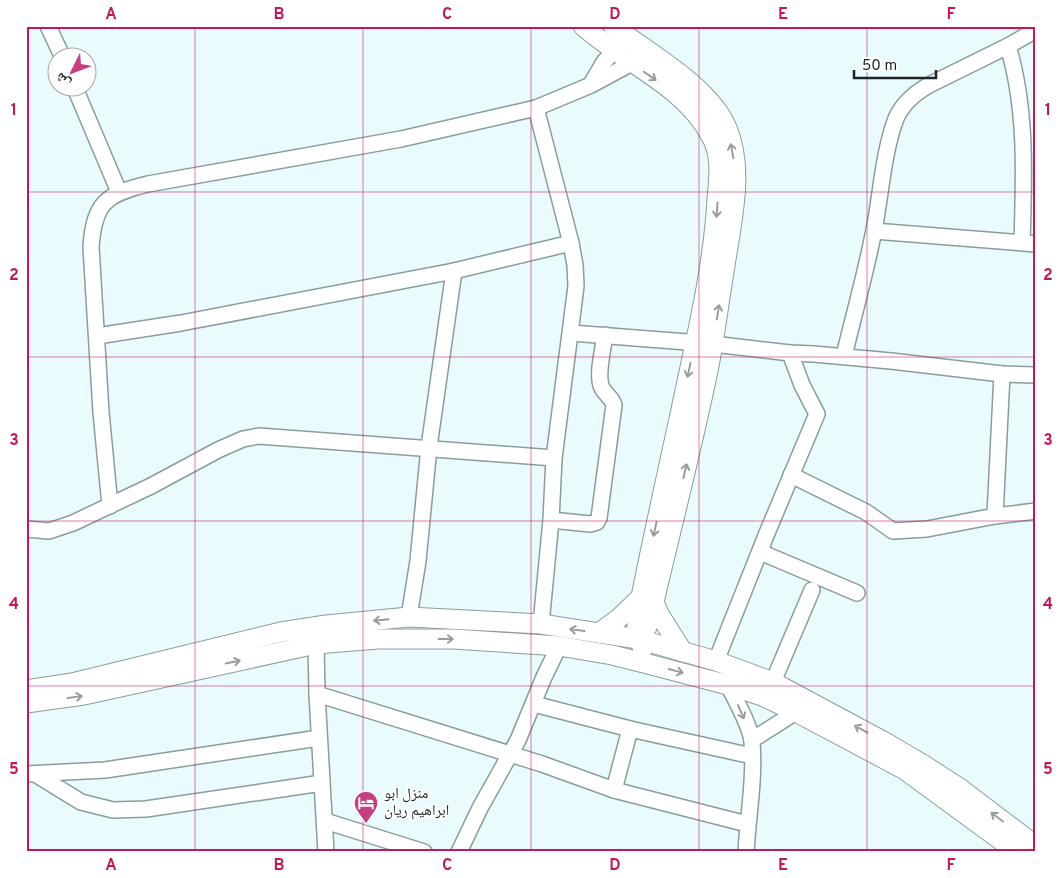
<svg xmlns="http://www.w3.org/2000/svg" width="1062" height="878" viewBox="0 0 1062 878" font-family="Overpass,'Noto Naskh Arabic',sans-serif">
<rect width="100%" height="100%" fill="#e9fbfc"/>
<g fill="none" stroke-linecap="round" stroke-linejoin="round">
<defs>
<g id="minor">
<polyline points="48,26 63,58"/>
<path d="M1008,46C1027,109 1024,177 1022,242"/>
<polyline points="591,84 604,62 622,42"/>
<polyline points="75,88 119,192"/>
<polyline points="536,108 571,243 575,265 576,286 554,458 551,520 541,624"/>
<polyline points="874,231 1036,244"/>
<polyline points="571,333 713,344 790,353 814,354 891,361 1002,374 1036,375"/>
<polyline points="97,336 181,323 454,271 571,243"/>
<path d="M844,356C854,314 866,272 874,230C881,194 883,155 895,121C901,105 915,93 929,85L1008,46L1036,30"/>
<polyline points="791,475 866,512 893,531 927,529 995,516 1036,511"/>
<path d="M110,506L101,412L91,247C94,203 106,194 148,184L401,139L536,108L591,85L632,63L639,55"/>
<polyline points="995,516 1002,374"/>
<path d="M551,520L590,524L597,522L599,518L614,405C612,398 606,395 602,388C596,376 603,350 605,335"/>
<polyline points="26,529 49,531 73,523 151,486 218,450 243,439 259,436 554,458"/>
<polyline points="760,552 857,593"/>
<polyline points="409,617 418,561 429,447 454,271"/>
<polyline points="316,644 317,694 326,852"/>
<polyline points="716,661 767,533 817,414 802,385 790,353"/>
<polyline points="773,682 812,590"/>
<path d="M728,685C735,699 751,727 752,742C755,778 748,816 746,852"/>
<polyline points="317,694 542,764 614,790 747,824"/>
<polyline points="534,704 630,729 752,756"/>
<polyline points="752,740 796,712"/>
<polyline points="26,774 105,770 319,738"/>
<polyline points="37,775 81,802 113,810 146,809 322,783"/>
<polyline points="614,790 630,729"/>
<polyline points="325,821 424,852"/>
<polyline points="459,852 480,808 518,740 544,677 559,646"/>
</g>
<g id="major">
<path d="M583,26C624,63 684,85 711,136C722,155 719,178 717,199C713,273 694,346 679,419C666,478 653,537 641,597C638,615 633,631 643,648"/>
<path d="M613,26C649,53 710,87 727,128C745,171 731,223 725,266C719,301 715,336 708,371C692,448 672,525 654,602L647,627L643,633"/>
<polyline points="654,602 659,614 683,652"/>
<polyline points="599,633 618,619 641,597"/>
<polyline points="26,690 72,683 281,632 326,625 409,617 541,624 599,633 638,639 716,661 773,682 883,741 924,765 961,789 1036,846"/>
<polyline points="26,703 84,695 316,644 378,639 453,639 559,646 612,655 652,665 728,685 762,696 796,712 905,770 1017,852"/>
</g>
</defs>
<use href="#minor" stroke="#8b9c9d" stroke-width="18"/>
<use href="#major" stroke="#8b9c9d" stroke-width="21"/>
<use href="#minor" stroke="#fff" stroke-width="15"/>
<use href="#major" stroke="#fff" stroke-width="19"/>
</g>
<defs><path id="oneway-shaft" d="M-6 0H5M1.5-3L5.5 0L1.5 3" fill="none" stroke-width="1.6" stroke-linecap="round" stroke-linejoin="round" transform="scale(1.25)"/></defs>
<g stroke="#9a9d9d">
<use href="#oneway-shaft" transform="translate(650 76) rotate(35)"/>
<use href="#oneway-shaft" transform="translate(732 151) rotate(-101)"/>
<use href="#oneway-shaft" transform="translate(717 210) rotate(94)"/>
<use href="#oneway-shaft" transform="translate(718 312) rotate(-81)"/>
<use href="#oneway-shaft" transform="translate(689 370) rotate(102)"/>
<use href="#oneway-shaft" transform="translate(685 471) rotate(-77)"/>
<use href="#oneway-shaft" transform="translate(655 529) rotate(102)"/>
<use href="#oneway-shaft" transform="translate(381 620) rotate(174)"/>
<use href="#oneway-shaft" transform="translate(577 630) rotate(-172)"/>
<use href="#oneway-shaft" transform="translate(446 639)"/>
<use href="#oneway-shaft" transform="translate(233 662) rotate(-12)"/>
<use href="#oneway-shaft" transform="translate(676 671) rotate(15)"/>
<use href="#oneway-shaft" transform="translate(75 697) rotate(-8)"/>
<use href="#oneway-shaft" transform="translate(741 712) rotate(66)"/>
<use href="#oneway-shaft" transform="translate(861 729) rotate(-152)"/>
<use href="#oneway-shaft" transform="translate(997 817) rotate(-143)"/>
</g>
<path fill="none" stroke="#c2185b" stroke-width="1" stroke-opacity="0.55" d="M195,26V852M363,26V852M531,26V852M699,26V852M867,26V852M26,192H1036M26,357H1036M26,521H1036M26,686H1036"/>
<defs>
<symbol id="hotel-pin" viewBox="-11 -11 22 30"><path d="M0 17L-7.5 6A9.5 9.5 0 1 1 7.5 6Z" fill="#c53f81" stroke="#fff"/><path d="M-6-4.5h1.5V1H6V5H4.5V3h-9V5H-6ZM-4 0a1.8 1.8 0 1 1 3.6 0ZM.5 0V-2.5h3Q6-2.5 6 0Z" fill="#fff"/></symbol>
</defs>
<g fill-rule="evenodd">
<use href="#hotel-pin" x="352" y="789" width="28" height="38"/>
</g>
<g text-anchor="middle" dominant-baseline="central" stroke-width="4" stroke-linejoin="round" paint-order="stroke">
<g font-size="15" fill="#1f2526" stroke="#fff" text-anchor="start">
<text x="384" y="794">منزل ابو<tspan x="384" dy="17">ابراهيم ريان</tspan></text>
</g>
</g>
<rect width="1062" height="878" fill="none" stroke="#ffffff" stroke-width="55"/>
<g transform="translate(72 72) rotate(228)"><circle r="24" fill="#ffffff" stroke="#a5a8a8"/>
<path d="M0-4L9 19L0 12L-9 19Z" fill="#c53f81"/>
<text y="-8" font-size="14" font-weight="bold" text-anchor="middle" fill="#1f2526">ش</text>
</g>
<path d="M854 70v8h82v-8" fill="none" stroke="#1f2526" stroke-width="2.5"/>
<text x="862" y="70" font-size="15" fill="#1f2526" stroke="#ffffff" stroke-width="4" paint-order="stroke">50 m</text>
<rect x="28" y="28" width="1006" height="822" fill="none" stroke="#c2185b" stroke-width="2"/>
<g font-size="16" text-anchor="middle" font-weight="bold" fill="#c2185b">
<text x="111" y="19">A</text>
<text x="279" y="19">B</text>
<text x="447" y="19">C</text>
<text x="615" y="19">D</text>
<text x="783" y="19">E</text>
<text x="951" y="19">F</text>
<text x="14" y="115">1</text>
<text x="1048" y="115">1</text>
<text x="14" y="280">2</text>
<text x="1048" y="280">2</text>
<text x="14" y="445">3</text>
<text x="1048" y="445">3</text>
<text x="14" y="609">4</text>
<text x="1048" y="609">4</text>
<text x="14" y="774">5</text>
<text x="1048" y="774">5</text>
<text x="111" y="870">A</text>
<text x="279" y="870">B</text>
<text x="447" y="870">C</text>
<text x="615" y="870">D</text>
<text x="783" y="870">E</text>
<text x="951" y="870">F</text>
</g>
</svg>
